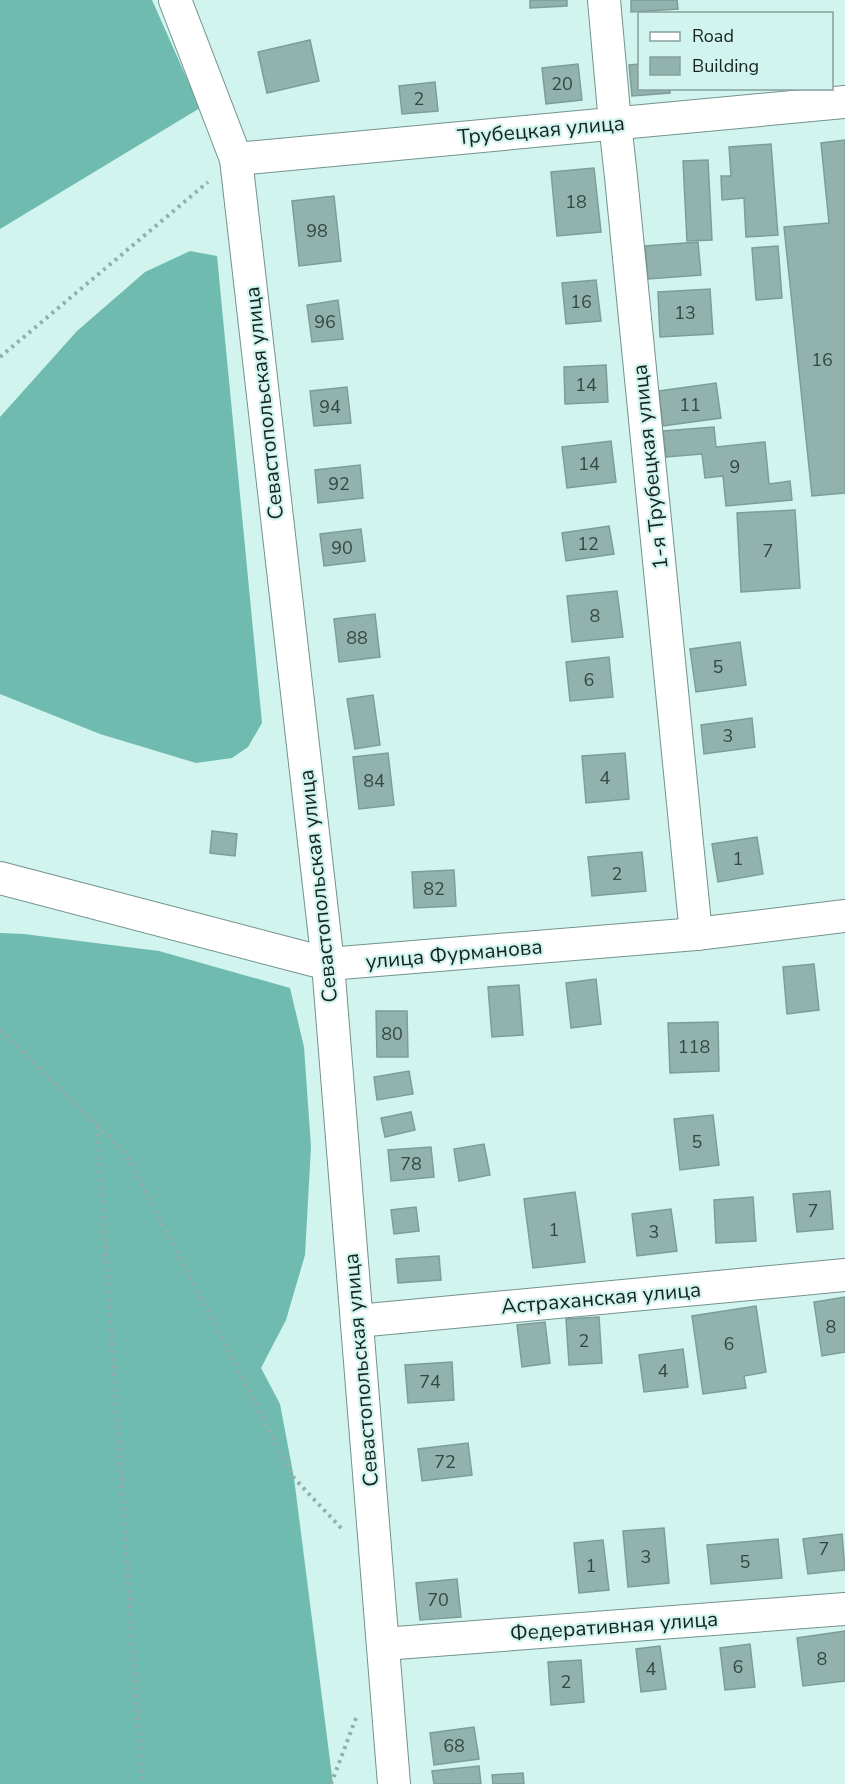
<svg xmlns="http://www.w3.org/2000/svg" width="845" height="1784" viewBox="0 0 845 1784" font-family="'Nunito Sans',sans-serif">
<rect width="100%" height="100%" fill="#d2f4ee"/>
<g fill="#6fbbb0">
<polygon points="0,0 152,0 200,108 0,229"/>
<polygon points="190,251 217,256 262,723 248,747 232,758 196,763 100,734 0,694 0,417 77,331 145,272"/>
<polygon points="0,933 24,934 159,951 290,988 304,1047 311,1147 305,1255 286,1320 261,1368 280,1404 294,1478 333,1784 0,1784"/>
</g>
<g fill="#92b3ad" stroke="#7d9d98" stroke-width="1.5">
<polygon points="530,0 567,0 567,6 530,8"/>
<polygon points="631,0 677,0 678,9 631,12"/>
<polygon points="310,40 319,81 267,93 258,52"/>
<polygon points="578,64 582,100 546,104 542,68"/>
<polygon points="640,64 640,88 670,88 670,93 632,96 629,65"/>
<polygon points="435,82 438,111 402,114 399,86"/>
<polygon points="845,140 845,493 812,496 784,227 829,223 821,143"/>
<polygon points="771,144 778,235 746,237 744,198 722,200 721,176 731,176 729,147"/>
<polygon points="708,160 712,240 687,241 683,161"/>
<polygon points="594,168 601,232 557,236 551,172"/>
<polygon points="334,196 341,261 299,266 292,201"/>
<polygon points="698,242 701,275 648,279 645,246"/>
<polygon points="778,246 782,298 756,300 752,248"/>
<polygon points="596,280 601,321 566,324 562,283"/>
<polygon points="710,289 713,334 660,337 658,292"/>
<polygon points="338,300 343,339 312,342 307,305"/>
<polygon points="606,365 608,402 565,404 564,367"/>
<polygon points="716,383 721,418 663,426 659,391"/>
<polygon points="347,387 351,423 314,426 310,391"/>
<polygon points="714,427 716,447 765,442 769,484 790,481 792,500 726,506 723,476 705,478 702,454 666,457 663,431"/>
<polygon points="611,441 616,482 567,488 562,447"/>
<polygon points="360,465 363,498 318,503 315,470"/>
<polygon points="795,510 800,588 741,592 737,513"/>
<polygon points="609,526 614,554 566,561 562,533"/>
<polygon points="361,529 365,561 324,566 320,534"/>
<polygon points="617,591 623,637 572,642 567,596"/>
<polygon points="375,614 380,657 339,662 334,619"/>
<polygon points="740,642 746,685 696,692 690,649"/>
<polygon points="609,657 613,697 570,701 566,662"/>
<polygon points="373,695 380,745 355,749 347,699"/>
<polygon points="752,718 755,747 704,754 701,725"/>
<polygon points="388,753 394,805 359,809 353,757"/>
<polygon points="625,753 629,799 586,803 582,756"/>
<polygon points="212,831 237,834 235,856 210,853"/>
<polygon points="757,837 763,874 718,882 712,844"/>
<polygon points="642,852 646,891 592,896 588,857"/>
<polygon points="454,870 456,906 414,908 412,872"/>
<polygon points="814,964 819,1010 787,1014 783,967"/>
<polygon points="596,979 601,1024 571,1028 566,983"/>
<polygon points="519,985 523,1035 492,1037 488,987"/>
<polygon points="376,1011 407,1011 408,1057 377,1057"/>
<polygon points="718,1022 719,1071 670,1073 668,1023"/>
<polygon points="409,1071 413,1094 377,1100 374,1077"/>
<polygon points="411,1112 415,1130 385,1137 381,1118"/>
<polygon points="713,1115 719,1165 680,1170 674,1119"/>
<polygon points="484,1144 490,1175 459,1181 454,1149"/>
<polygon points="431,1147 434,1177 391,1181 388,1150"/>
<polygon points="830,1191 833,1229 797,1232 793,1194"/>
<polygon points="575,1192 585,1262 533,1268 524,1199"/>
<polygon points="753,1197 756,1241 716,1243 714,1200"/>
<polygon points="416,1207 419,1231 394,1234 391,1210"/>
<polygon points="671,1209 677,1251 637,1256 632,1214"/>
<polygon points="439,1256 441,1280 398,1283 396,1259"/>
<polygon points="845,1297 845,1352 822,1356 814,1302"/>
<polygon points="756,1306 766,1372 744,1376 746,1388 703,1394 692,1316"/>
<polygon points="599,1317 602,1363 569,1365 566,1319"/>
<polygon points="545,1322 550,1363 522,1367 517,1325"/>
<polygon points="683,1349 688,1387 644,1392 639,1355"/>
<polygon points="452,1362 454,1400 408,1403 405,1365"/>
<polygon points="468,1443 472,1475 422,1481 418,1449"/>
<polygon points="664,1528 669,1583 628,1587 623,1531"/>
<polygon points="842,1534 845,1570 808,1574 803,1539"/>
<polygon points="778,1539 782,1578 711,1584 707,1545"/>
<polygon points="603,1540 609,1590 579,1593 574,1543"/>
<polygon points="457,1579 461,1617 420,1620 416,1583"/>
<polygon points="845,1631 845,1681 803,1686 797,1638"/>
<polygon points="750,1644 755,1687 725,1690 720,1648"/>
<polygon points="660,1646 666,1689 641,1692 636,1649"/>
<polygon points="581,1660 584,1702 551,1705 548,1662"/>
<polygon points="474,1727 479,1759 434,1765 430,1733"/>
<polygon points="479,1766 481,1784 434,1784 432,1771"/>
<polygon points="523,1773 524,1784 493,1784 492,1775"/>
</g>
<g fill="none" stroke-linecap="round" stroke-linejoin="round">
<defs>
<g id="street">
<polyline points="175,0 236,159 328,964 394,1784"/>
<polyline points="604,0 615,123 621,177 696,934"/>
<polyline points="236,159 845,102"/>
<polyline points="0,878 328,964 696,934 845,916"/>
<polyline points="357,1321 845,1275"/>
<polyline points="383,1644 845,1609"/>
</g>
</defs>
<use href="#street" stroke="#72928d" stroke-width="34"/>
<g stroke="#94afab" stroke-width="4" stroke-dasharray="3 4.5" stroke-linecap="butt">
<polyline points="0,357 208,182"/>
<polyline points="0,1030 126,1154 294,1478 342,1529"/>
<polyline points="97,1126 142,1784"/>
<polyline points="331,1784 356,1718"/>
</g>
<use href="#street" stroke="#fff" stroke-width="32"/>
</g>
<g text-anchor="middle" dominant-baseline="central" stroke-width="4.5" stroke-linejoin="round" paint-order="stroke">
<g font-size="18" fill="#354744">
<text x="562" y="84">20</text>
<text x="419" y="99">2</text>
<text x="576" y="202">18</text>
<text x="317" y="231">98</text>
<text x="581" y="302">16</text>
<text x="685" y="313">13</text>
<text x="325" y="322">96</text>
<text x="822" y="360">16</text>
<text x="586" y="385">14</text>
<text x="690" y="405">11</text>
<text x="330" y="407">94</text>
<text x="589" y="464">14</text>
<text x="735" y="467">9</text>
<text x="339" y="484">92</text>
<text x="588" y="544">12</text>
<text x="342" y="548">90</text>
<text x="768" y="551">7</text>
<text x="595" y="616">8</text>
<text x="357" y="638">88</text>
<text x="718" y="667">5</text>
<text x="589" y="680">6</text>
<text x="728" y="736">3</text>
<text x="605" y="778">4</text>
<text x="374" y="781">84</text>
<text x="738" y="859">1</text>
<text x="617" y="874">2</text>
<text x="434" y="889">82</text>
<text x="392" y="1034">80</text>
<text x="694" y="1047">118</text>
<text x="697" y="1142">5</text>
<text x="411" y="1164">78</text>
<text x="813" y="1211">7</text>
<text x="554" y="1230">1</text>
<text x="654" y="1232">3</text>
<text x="831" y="1327">8</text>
<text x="584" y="1341">2</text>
<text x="729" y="1344">6</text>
<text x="663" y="1371">4</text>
<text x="430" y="1382">74</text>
<text x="445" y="1462">72</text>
<text x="824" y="1549">7</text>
<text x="646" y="1557">3</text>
<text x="745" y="1562">5</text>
<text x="591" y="1566">1</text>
<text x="438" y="1600">70</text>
<text x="822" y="1659">8</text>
<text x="738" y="1667">6</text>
<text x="651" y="1669">4</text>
<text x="566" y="1682">2</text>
<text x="454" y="1746">68</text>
</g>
<g font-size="21" fill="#162321" stroke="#d2f4ee">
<text transform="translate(541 130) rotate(-5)">Трубецкая улица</text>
<text transform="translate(264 403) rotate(-96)">Севастопольская улица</text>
<text transform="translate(650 467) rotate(-96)">1-я Трубецкая улица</text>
<text transform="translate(318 886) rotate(-96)">Севастопольская улица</text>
<text transform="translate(454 954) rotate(-5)">улица Фурманова</text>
<text transform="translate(601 1298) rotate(-5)">Астраханская улица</text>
<text transform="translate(361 1370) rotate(-95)">Севастопольская улица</text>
<text transform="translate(614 1626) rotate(-4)">Федеративная улица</text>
</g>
</g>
<rect x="638" y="12" width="195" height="78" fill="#d2f4ee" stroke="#87a09c" stroke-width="1.5"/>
<rect x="650" y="32" width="30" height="9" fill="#ffffff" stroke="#87a09c" stroke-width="1.5"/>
<text x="692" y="42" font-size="18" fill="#162321">Road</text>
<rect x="650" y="57" width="30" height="18" fill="#92b3ad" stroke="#87a09c" stroke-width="1.5"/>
<text x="692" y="72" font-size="18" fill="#162321">Building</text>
</svg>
